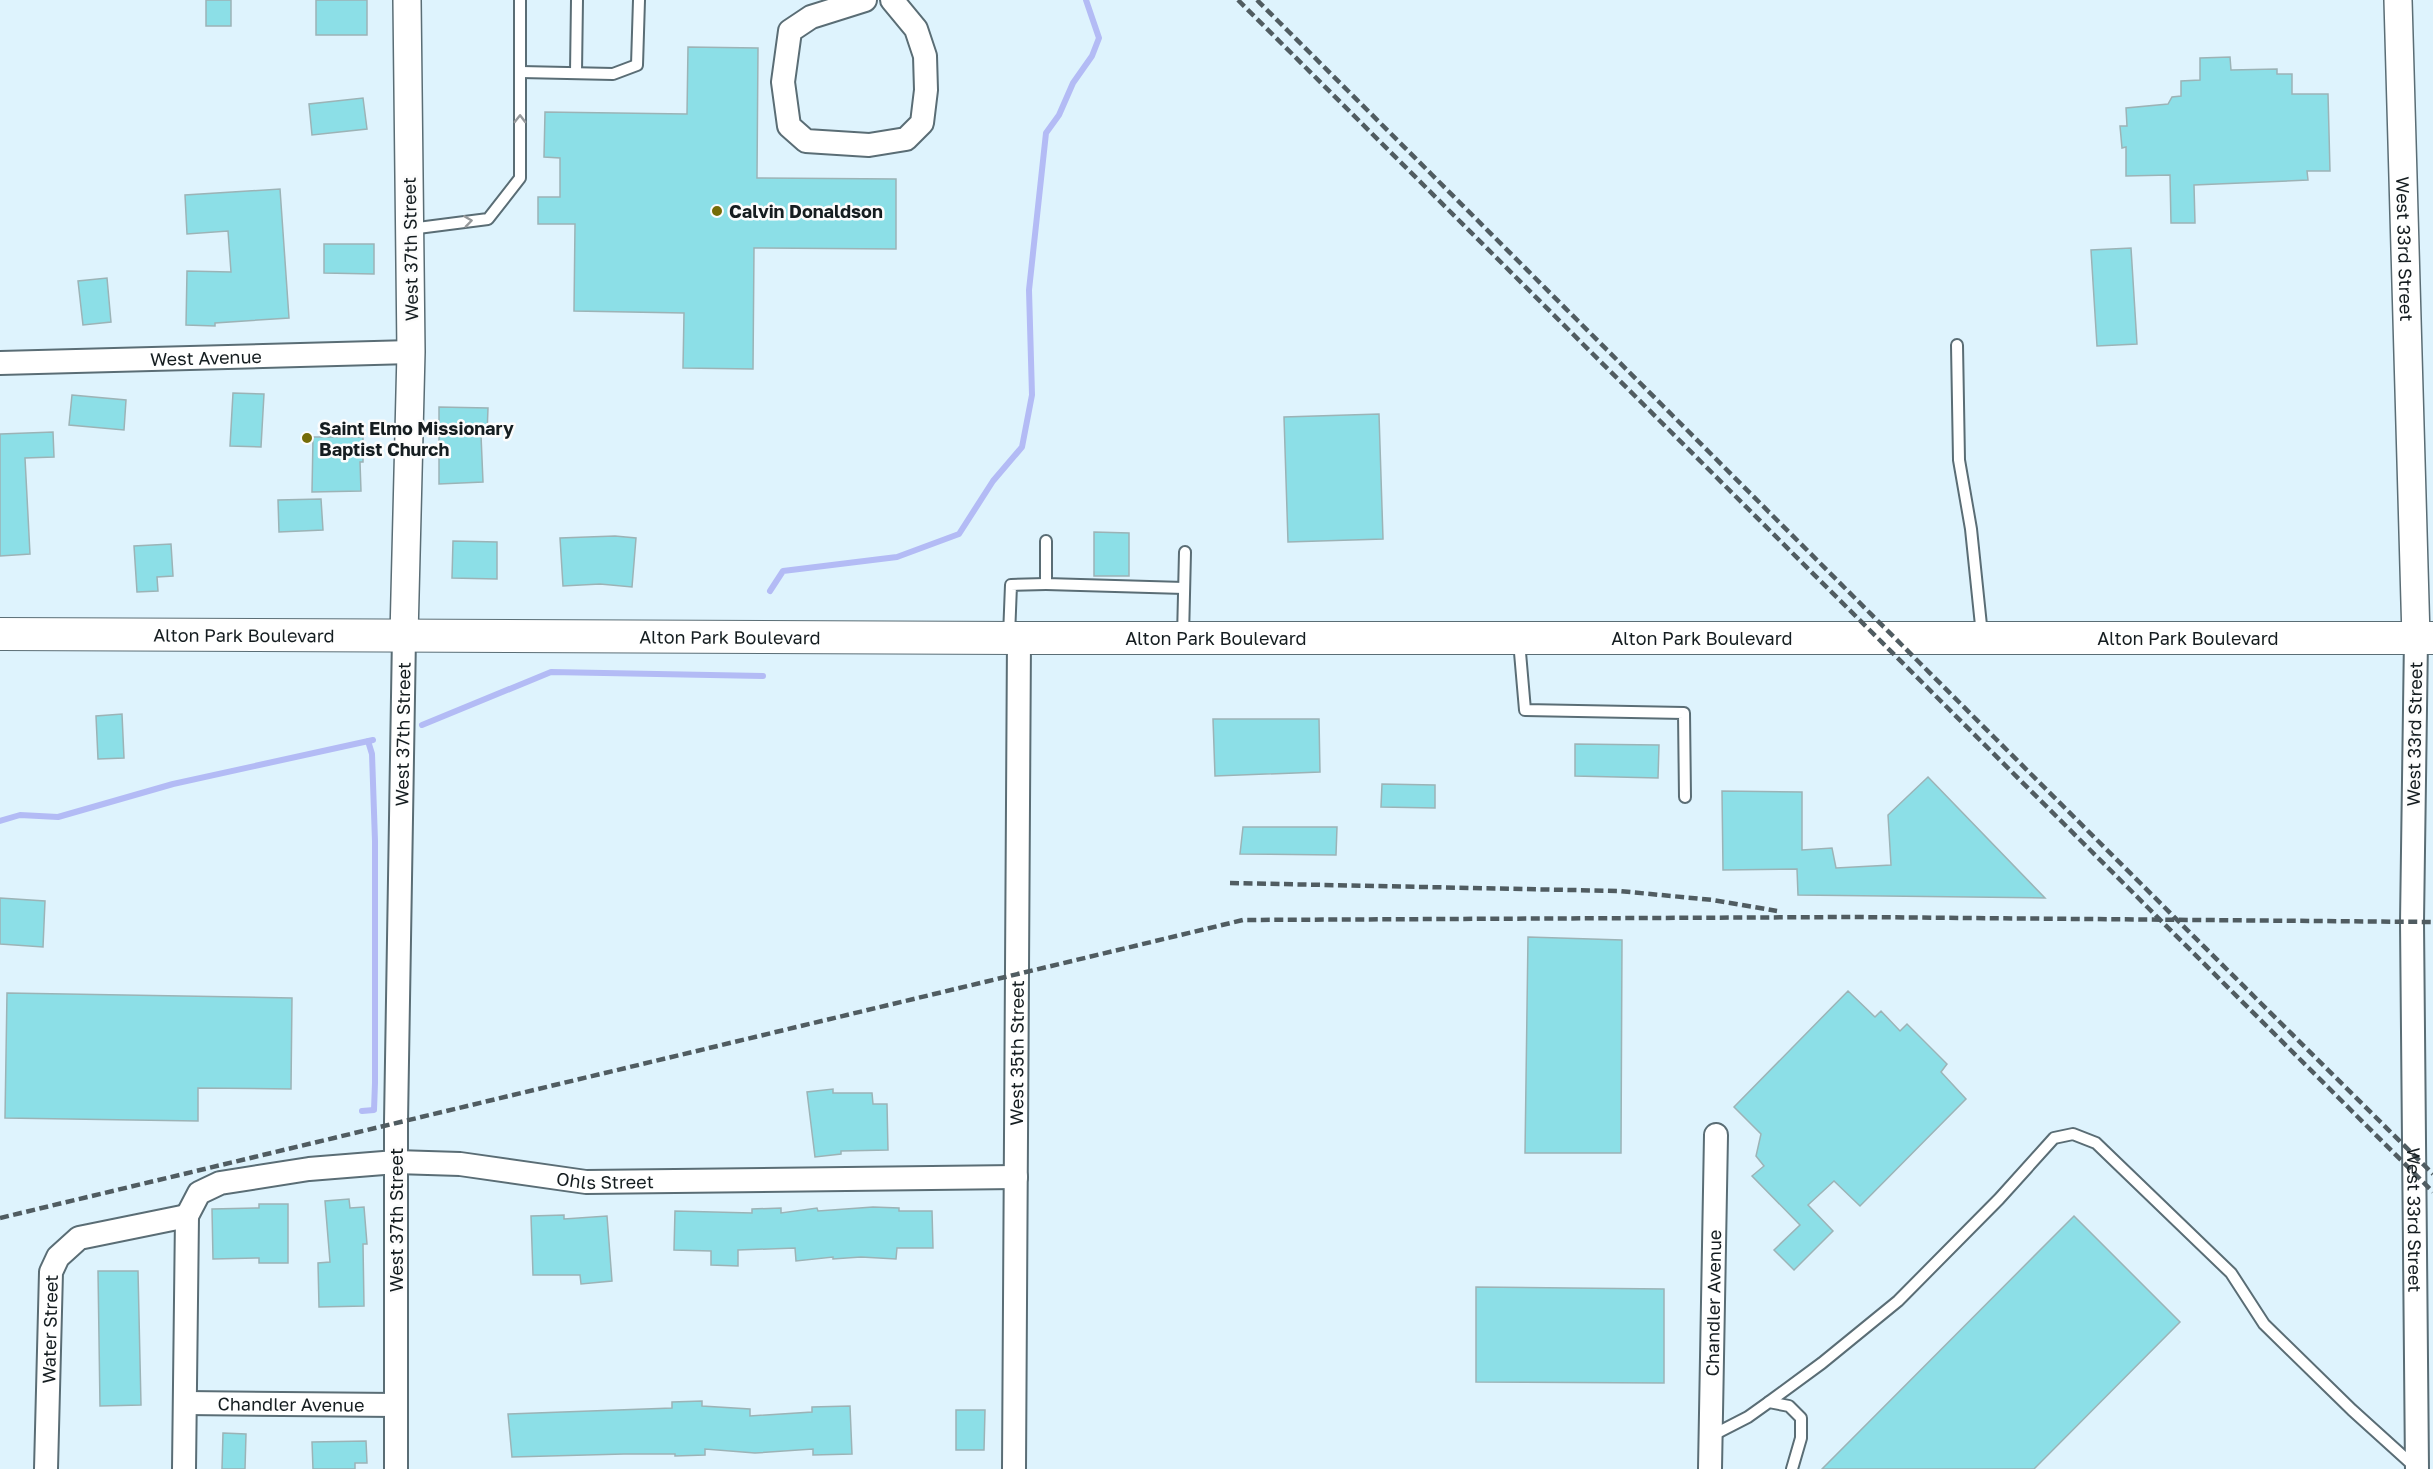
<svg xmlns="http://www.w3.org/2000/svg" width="2433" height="1469" viewBox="0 0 2433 1469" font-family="'Golos Text',sans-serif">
<rect width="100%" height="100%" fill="#def3fd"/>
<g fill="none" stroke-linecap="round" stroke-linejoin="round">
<g stroke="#b3bbf5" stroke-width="6">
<polyline points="770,591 783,571 897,557 959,534 993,481 1022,447 1032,395 1029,290 1046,133 1059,115 1073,83 1092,56 1099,38 1086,0"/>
<polyline points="422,725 551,672 763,676"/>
<polyline points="0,821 20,815 58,817 173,784 373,740"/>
<polyline points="362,1111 374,1110 375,1083 375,841 372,754 368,741"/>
</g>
</g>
<g fill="#8cdfe7" stroke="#9cb3b6" stroke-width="1.5">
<rect x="206" y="0" width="25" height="26"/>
<rect x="316" y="0" width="51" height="35"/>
<polygon points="688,47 758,48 757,178 896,179 896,249 754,248 753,369 683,368 684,313 574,311 575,224 538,224 538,197 560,197 560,158 544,157 545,112 687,114"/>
<polygon points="2230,57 2231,70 2277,69 2277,74 2292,74 2292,94 2328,94 2330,171 2307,171 2308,180 2194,185 2195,223 2171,223 2170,175 2126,176 2126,147 2122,148 2120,126 2127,126 2126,108 2168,104 2172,97 2181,96 2181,81 2200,80 2200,58"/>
<polygon points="363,98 367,129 312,135 309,104"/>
<polygon points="280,189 289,318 215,323 215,326 186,325 187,271 231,272 228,231 187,234 185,195"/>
<polygon points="324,244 374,244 374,274 324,273"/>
<polygon points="2131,248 2137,344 2097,346 2091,250"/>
<polygon points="107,278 111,322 83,325 78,281"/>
<polygon points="233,393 264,394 261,447 230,446"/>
<polygon points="72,395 126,400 124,430 69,425"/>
<polygon points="439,407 488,408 487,435 481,435 483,482 439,484"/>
<polygon points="1379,414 1383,539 1288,542 1284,417"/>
<polygon points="53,432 54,457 25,458 30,554 0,556 0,434"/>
<polygon points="313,437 363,437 363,462 360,462 361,491 312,492"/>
<polygon points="321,499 323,530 279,532 278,500"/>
<polygon points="1094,532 1129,533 1129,576 1094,576"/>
<polygon points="615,536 636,538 632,587 600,584 563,586 560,538"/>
<polygon points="453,541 497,542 497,579 452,578"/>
<polygon points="171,544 173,576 157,577 158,591 137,592 134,546"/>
<polygon points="122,714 124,758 98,759 96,716"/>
<polygon points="1213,719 1319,719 1320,772 1215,776"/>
<polygon points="1575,744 1659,745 1658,778 1575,776"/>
<polygon points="1928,777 2045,898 1798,895 1797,869 1723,870 1722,791 1802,792 1802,850 1832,848 1836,868 1891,865 1888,815"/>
<polygon points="1382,784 1435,785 1435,808 1381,807"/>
<polygon points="1243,827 1337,827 1336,855 1240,854"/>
<polygon points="0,898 45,901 43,947 0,944"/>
<polygon points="1528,937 1622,940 1621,1153 1525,1153"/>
<polygon points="1848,991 1875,1017 1881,1011 1900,1031 1907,1024 1947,1064 1941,1072 1966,1099 1860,1206 1834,1181 1808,1205 1833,1231 1794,1270 1774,1250 1800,1225 1752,1176 1764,1166 1756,1156 1761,1134 1734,1107"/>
<polygon points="7,993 292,998 291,1089 198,1088 198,1121 5,1118"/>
<polygon points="833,1089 833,1093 872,1093 873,1104 887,1104 888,1150 841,1151 841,1154 815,1157 807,1092"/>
<polygon points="349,1199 350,1208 364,1207 367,1244 363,1244 364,1306 319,1307 318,1263 330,1262 325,1201"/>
<polygon points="259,1204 288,1204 288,1263 259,1263 259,1258 213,1259 212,1209 259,1208"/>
<polygon points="873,1207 899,1208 899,1211 932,1211 933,1248 897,1248 896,1259 861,1257 833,1259 833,1257 796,1261 795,1248 738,1250 738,1266 711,1265 711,1251 674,1250 675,1211 752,1213 752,1209 781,1208 781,1213 817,1208 818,1211"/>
<polygon points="564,1215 564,1219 607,1216 612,1281 581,1284 580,1275 533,1275 531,1216"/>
<polygon points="2074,1216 2180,1322 2034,1469 1822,1469"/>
<polygon points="98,1271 138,1271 141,1405 100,1406"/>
<polygon points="1476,1287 1664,1289 1664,1383 1476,1382"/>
<polygon points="702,1401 702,1406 750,1409 750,1416 812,1412 812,1407 850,1406 852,1454 813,1455 813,1449 755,1453 705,1449 705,1455 675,1456 675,1454 624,1454 512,1457 508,1414 672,1408 672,1402"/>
<polygon points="956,1410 985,1410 984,1450 956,1450"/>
<polygon points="223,1433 246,1434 245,1469 222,1469"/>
<polygon points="366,1441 367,1463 355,1463 355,1469 313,1469 312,1442"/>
</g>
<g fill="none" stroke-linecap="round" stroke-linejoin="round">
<defs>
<g id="service">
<polyline points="521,72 613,74 637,65 639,0"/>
<polyline points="576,72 577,0"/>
<polyline points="410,229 488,219 520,178 520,0"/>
<polyline points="1957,345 1959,460 1971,529 1982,635"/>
<polyline points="1046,541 1046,584 1184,588"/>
<polyline points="1009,636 1011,585 1046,584"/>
<polyline points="1183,637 1185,552"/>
<polyline points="1519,641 1525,710 1684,713 1685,797"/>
<polyline points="1769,1402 1822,1363 1898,1301 1999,1199 2054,1138 2073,1134 2096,1143 2231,1273 2264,1324 2352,1410 2415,1467"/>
<polyline points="1711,1436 1748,1417 1769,1402 1789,1406 1801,1418 1801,1438 1792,1469"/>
</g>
<g id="minor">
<polyline points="865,0 811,17 790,31 783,82 789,126 806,141 869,145 906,139 922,123 926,90 925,56 916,29 892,0"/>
<path id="s1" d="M0,363L411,352"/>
<path id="s2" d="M2416,638L2412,922L2417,1469"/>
<path id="s3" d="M186,1403L396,1405"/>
<path id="s4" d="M46,1469L51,1272L58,1257L79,1238L187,1216"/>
<path id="s5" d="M184,1469L187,1216L199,1193L220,1183L309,1169L396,1162L460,1164L586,1182L1016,1177"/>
<path id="s6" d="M396,1469V1122L404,636"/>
<path id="s7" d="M1014,1469L1019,638"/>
<path id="s8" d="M1710,1469L1716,1135"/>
</g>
<g id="tertiary">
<path id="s9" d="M2398,0L2416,638"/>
<polyline points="404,636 411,352 407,0"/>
</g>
<g id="secondary">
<path id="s10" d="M0,634L1019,638H2433"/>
</g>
</defs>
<use href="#service" stroke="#5a6d75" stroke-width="14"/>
<use href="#minor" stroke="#5a6d75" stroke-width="26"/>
<use href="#tertiary" stroke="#5a6d75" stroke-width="30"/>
<use href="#secondary" stroke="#5a6d75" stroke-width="34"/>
<use href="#service" stroke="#fff" stroke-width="10"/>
<use href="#minor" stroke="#fff" stroke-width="22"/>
<use href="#tertiary" stroke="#fff" stroke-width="27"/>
<use href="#secondary" stroke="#fff" stroke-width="32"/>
<g stroke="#505c61" stroke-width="4.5" stroke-dasharray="9 4.5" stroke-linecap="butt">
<polyline points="1238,0 2433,1192"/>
<path d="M1257,0C1649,391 2039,784 2433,1174"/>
<polyline points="1230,883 1619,891 1713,900 1777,911"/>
<polyline points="0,1218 1243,920 1852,917 2433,922"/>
</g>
</g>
<defs><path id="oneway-chevron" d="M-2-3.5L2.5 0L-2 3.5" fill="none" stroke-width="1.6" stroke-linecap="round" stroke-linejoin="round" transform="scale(1.5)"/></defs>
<g stroke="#96999b">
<use href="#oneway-chevron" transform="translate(520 119) rotate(-89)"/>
<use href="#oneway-chevron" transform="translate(468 221) rotate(-8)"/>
</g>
<g fill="#756c08" stroke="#fcfcfc" stroke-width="2">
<circle cx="717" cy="211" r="6"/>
<circle cx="307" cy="438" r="6"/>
</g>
<g text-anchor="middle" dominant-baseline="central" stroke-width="5" stroke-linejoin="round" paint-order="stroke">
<g font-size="18" font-weight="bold" fill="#151d20" stroke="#fcfcfc" text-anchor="start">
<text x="729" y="211">Calvin Donaldson</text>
<text x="319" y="428">Saint Elmo Missionary<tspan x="319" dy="21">Baptist Church</tspan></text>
</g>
<g font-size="18" fill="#151d20" stroke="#fcfcfc">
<text transform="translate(410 249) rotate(-91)">West 37th Street</text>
<text stroke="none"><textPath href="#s9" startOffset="249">West 33rd Street</textPath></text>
<text stroke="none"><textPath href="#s1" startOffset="206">West Avenue</textPath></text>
<text stroke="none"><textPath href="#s10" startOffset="244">Alton Park Boulevard</textPath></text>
<text stroke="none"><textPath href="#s10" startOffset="730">Alton Park Boulevard</textPath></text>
<text stroke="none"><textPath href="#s10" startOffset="1216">Alton Park Boulevard</textPath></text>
<text stroke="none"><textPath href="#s10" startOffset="1702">Alton Park Boulevard</textPath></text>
<text stroke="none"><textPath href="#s10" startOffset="2188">Alton Park Boulevard</textPath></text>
<text stroke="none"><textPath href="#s6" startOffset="735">West 37th Street</textPath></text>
<text transform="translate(2414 734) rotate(-89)">West 33rd Street</text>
<text stroke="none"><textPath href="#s7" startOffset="416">West 35th Street</textPath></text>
<text stroke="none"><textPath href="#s5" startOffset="690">Ohls Street</textPath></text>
<text transform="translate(396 1220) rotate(-90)">West 37th Street</text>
<text stroke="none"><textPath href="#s2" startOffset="582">West 33rd Street</textPath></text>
<text stroke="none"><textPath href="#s8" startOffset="166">Chandler Avenue</textPath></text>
<text stroke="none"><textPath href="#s4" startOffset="140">Water Street</textPath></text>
<text stroke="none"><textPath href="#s3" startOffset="105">Chandler Avenue</textPath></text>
</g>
</g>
</svg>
